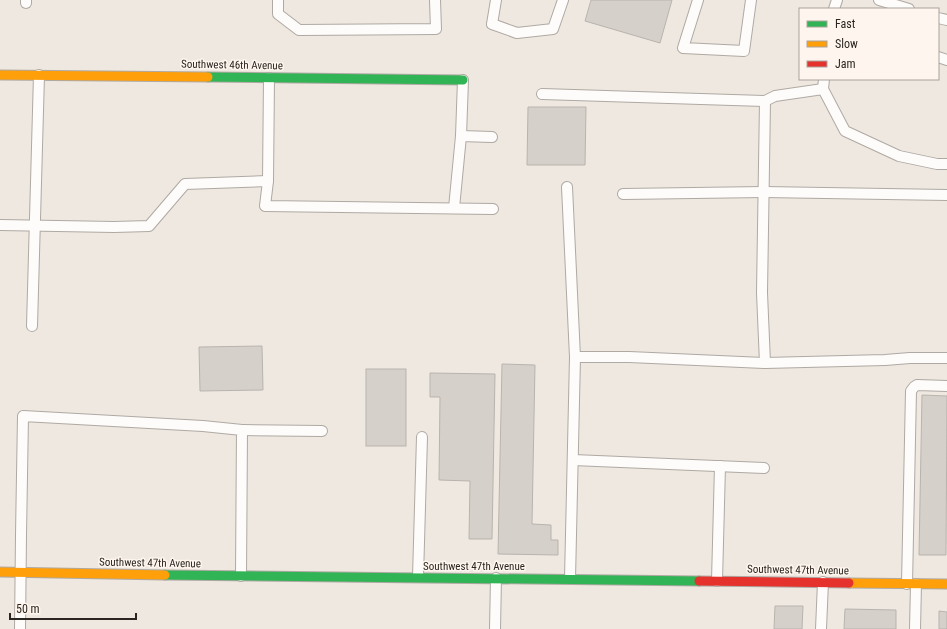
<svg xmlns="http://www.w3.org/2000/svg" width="947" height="629" viewBox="0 0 947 629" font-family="'Roboto Condensed',sans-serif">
<rect width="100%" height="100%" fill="#efe8e1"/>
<g fill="#d5d0ca" stroke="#b9b3ae">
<polygon points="591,0 672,0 660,43 585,21"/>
<polygon points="528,107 586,107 585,165 527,165"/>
<polygon points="262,346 263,390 200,391 199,347"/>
<polygon points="502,364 535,365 532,524 551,525 551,540 558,540 558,555 498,554"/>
<rect x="366" y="369" width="40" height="77"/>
<polygon points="430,373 495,374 492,539 469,539 470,481 439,480 440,397 430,397"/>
<polygon points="922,395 947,396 946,555 919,555"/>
<polygon points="775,606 803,606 802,629 774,629"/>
<polygon points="845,609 896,610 896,629 844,629"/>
<polygon points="939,611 947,612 947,629 939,629"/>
</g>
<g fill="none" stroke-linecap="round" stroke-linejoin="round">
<defs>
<g id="lane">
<polyline points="26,0 26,3"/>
<polyline points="278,0 278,14 299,30 436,29 435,0"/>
<polyline points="496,0 492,24 517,33 553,29 563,0"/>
<polyline points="698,0 683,48 744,51 751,0"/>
<polyline points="879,0 909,9"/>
<polyline points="834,9 837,0"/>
<polyline points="938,18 947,20"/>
<polyline points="938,57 947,60"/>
<polyline points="824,79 823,89 845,131 899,156 937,164 947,164"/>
<polyline points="542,94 765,101"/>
<polyline points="461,136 463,80"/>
<polyline points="268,181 269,78"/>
<polyline points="567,187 575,357 570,579"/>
<polyline points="623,194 764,192 947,195"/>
<polyline points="454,208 461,136 492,137"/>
<polyline points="0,225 114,227 149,226 185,184 268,181 265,206 493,209"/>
<polyline points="32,326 39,75"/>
<polyline points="575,357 629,357 765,363 885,360 910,358 947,358"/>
<polyline points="765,363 762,293 765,101 775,96 823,89"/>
<polyline points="242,430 322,431"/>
<polyline points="573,460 764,468"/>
<polyline points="418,577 422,437"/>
<polyline points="717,581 720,466"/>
<polyline points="907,584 911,391 914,387 917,385 947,386"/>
<polyline points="20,629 21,535 23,416 203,426 242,430 241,576"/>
<polyline points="495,629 496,578"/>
<polyline points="821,629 823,582"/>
<polyline points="915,629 916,584"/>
</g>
<g id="fast">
<polyline points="208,77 463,80"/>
<polyline points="165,575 699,581"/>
</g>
<g id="slow">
<polyline points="0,75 208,77"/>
<polyline points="0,572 165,575"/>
<polyline points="849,583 947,584"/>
</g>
<polyline id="jam" points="699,581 849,583"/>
</defs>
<use href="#lane" stroke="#afa9a3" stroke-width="12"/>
<use href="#fast" stroke="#afa9a3" stroke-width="11"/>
<use href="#slow" stroke="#afa9a3" stroke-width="11"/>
<use href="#jam" stroke="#afa9a3" stroke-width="11"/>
<use href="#lane" stroke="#fdfcfa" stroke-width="10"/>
<use href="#fast" stroke="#30b455" stroke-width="9"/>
<use href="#slow" stroke="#ff9f0a" stroke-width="9"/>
<use href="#jam" stroke="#e5322d" stroke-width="9"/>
</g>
<g text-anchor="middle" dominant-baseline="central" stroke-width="3" stroke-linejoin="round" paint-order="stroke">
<g font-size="11" fill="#2a2520" stroke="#fef6ee">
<text transform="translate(232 65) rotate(1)">Southwest 46th Avenue</text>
<text transform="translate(150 563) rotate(1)">Southwest 47th Avenue</text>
<text x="474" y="566">Southwest 47th Avenue</text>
<text transform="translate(798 570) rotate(1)">Southwest 47th Avenue</text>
</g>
</g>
<rect x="799" y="8" width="140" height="72" fill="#fef6ee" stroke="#a9a29c"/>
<rect x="807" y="21" width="20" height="6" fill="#30b455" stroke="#a9a29c"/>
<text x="835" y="28" font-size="12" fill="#2a2520">Fast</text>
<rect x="807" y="41" width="20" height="6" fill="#ff9f0a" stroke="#a9a29c"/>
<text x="835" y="48" font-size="12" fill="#2a2520">Slow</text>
<rect x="807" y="61" width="20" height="6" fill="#e5322d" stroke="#a9a29c"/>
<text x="835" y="68" font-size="12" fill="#2a2520">Jam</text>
<path d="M10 613v6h126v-6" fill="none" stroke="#2a2520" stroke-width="2"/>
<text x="16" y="613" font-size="12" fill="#2a2520" stroke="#fef6ee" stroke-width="3" paint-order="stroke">50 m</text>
</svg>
